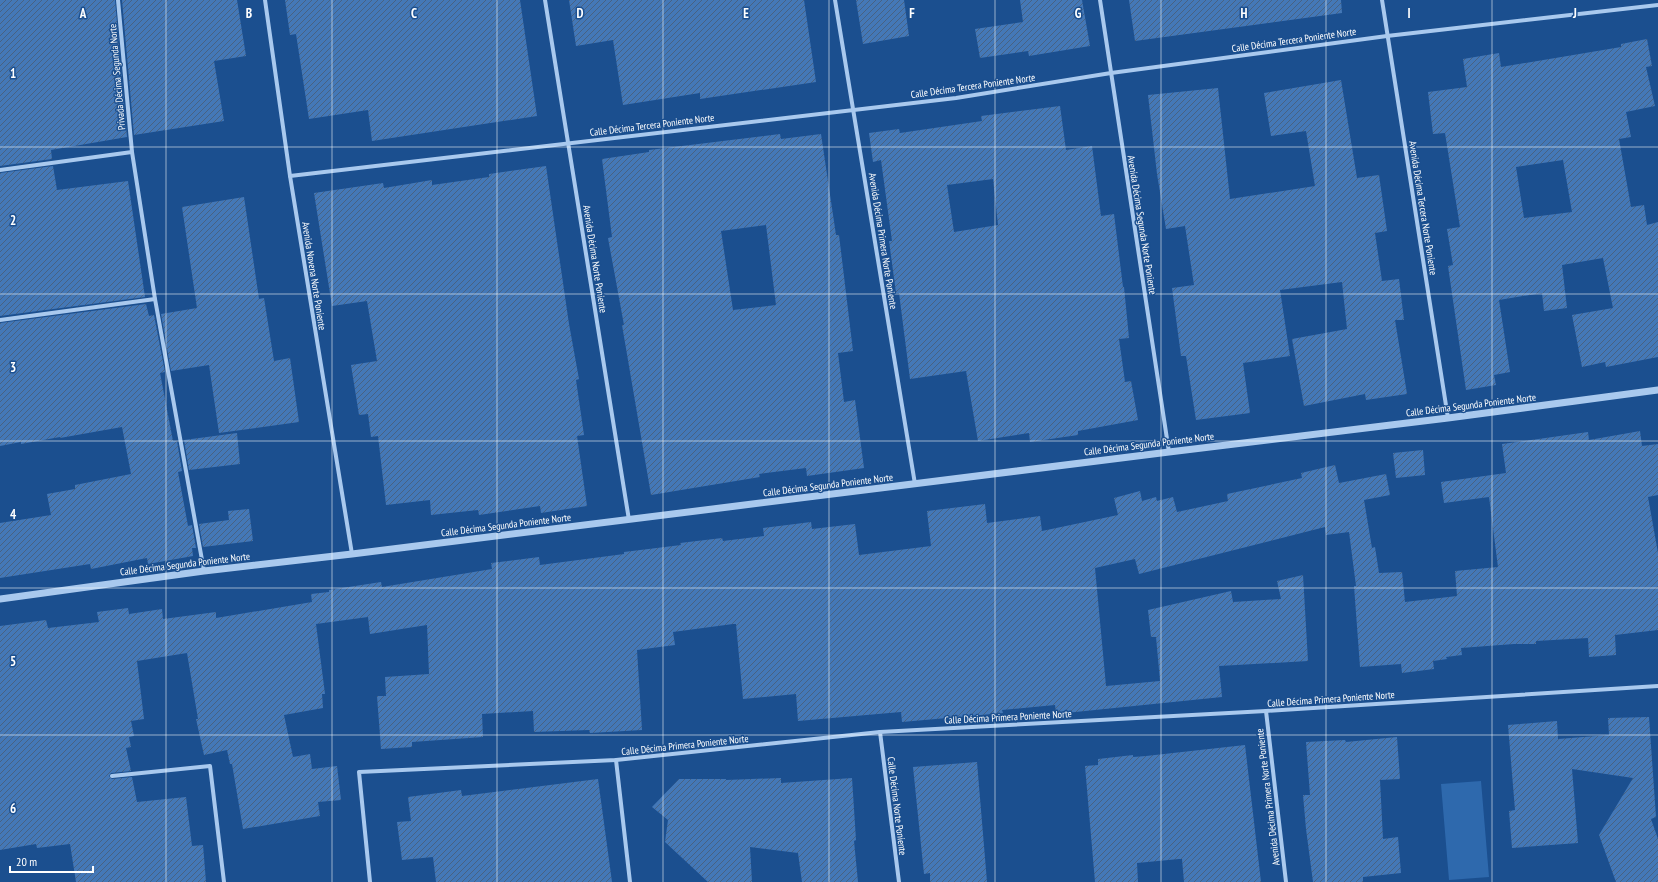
<svg xmlns="http://www.w3.org/2000/svg" width="1658" height="882" viewBox="0 0 1658 882" font-family="'PT Sans Narrow',sans-serif">
<defs>
<pattern id="building-hatch" width="6" height="6" patternUnits="userSpaceOnUse"><rect width="6" height="6" fill="#4478b7"/><path d="M-1 1l2-2M0 6l6-6M5 7l2-2" fill="none" stroke="#486282"/></pattern>
</defs>
<rect width="100%" height="100%" fill="#1b4f8f"/>
<polygon fill="#2e69ad" points="1481,781 1489,877 1449,880 1441,784"/>
<g fill="url(#building-hatch)" fill-rule="evenodd">
<polygon points="0,0 115,0 127,137 51,150 52,159 0,166"/>
<polygon points="122,0 237,0 246,56 214,61 224,121 134,135"/>
<polygon points="285,0 520,0 537,116 372,141 368,110 309,119 296,34 290,35"/>
<polygon points="569,0 804,0 816,82 700,99 700,93 623,105 613,40 576,46"/>
<polygon points="856,0 904,0 909,36 863,44"/>
<polygon points="1020,0 1082,0 1090,46 1029,56 1028,51 980,58 975,29 1023,22"/>
<polygon points="1129,0 1341,0 1342,13 1135,41"/>
<path d="M1647,39L1652,66L1646,67L1655,106L1626,112L1631,137L1619,139L1631,207L1644,205L1647,225L1658,222V357L1606,367L1605,362L1582,367L1572,315L1613,308L1603,258L1562,265L1567,308L1544,311L1542,293L1499,300L1510,372L1494,375L1496,385L1466,390L1448,266L1453,265L1447,229L1460,227L1445,133L1433,134L1428,92L1467,87L1463,59L1499,53L1501,67L1621,47V44ZM1563,160L1572,212L1524,218L1516,167Z"/>
<polygon points="1341,80 1357,178 1379,175 1387,231 1375,233 1382,281 1399,279 1404,320 1395,320 1407,394 1366,400 1365,394 1304,406 1292,339 1347,329 1342,282 1280,290 1290,356 1243,363 1250,413 1196,420 1186,356 1181,356 1172,288 1194,285 1185,226 1166,229 1157,174 1148,95 1218,88 1230,199 1315,186 1306,131 1271,136 1264,93"/>
<path d="M1060,106L1066,150L1092,146L1101,216L1114,214L1123,287H1124L1129,338L1119,339L1125,382L1131,381L1138,420L1078,431V435L1030,442L1029,433L978,441L966,371L910,379L899,293H896L889,241H892L881,160L873,162L869,133L899,129L900,133L982,121L981,116ZM993,179L998,225L954,232L947,185Z"/>
<path d="M780,134L781,139L821,134L836,235H839L853,351L838,353L844,402L855,400L864,468L807,476L806,468L759,474L760,477L651,495L622,325H624L608,238L612,237L602,159L649,152V150ZM766,225L776,305L733,310L721,231Z"/>
<polygon points="53,166 57,190 128,181 145,297 0,316 0,173"/>
<polygon points="546,166 569,324 579,379 576,380 584,435 577,436 587,506 541,513 540,506 479,515 478,510 431,515 430,500 386,505 378,436 371,437 368,414 359,415 351,365 377,361 367,301 332,306 314,193 383,183 384,188 432,180 432,185 489,177 489,174"/>
<polygon points="244,197 259,299 264,298 274,361 290,358 299,422 219,433 209,365 171,371 161,314 197,308 182,207"/>
<polygon points="146,304 149,316 154,315 165,372 160,373 173,441 177,441 182,471 178,472 188,526 192,525 196,548 192,548 193,556 148,564 147,558 91,569 90,564 0,578 0,523 51,515 47,494 75,489 75,485 131,474 122,427 60,438 60,437 21,444 21,442 0,446 0,323"/>
<polygon points="1640,431 1642,446 1658,444 1658,495 1648,497 1658,553 1658,630 1615,635 1616,655 1589,657 1588,638 1536,641 1536,644 1514,644 1461,648 1462,655 1446,657 1447,659 1433,661 1434,669 1402,673 1401,664 1360,667 1354,586 1356,586 1349,532 1326,535 1325,527 1139,574 1135,559 1095,568 1106,686 1160,681 1156,637 1151,637 1148,610 1231,591 1233,602 1281,599 1277,581 1303,575 1308,661 1219,666 1222,697 1056,714 1055,705 1002,710 1003,713 902,722 901,712 798,721 796,694 743,699 736,624 733,624 673,632 675,645 637,650 642,730 590,733 589,730 534,732 533,711 482,714 483,737 412,742 412,747 381,749 377,696 386,696 385,677 429,674 427,625 370,634 368,617 316,624 325,694 322,694 323,708 284,715 293,757 310,754 312,769 337,766 341,800 318,802 320,816 243,829 232,764 230,764 227,750 204,755 196,719 198,719 187,653 137,661 144,719 131,721 134,736 129,737 131,747 126,748 131,771 111,773 109,776 112,779 132,777 137,802 186,797 192,846 203,845 206,882 76,882 70,844 37,848 36,844 0,850 0,626 46,620 48,628 99,622 97,612 128,608 129,614 162,609 163,619 216,612 216,618 312,602 311,594 329,592 329,590 381,582 382,587 492,569 491,563 539,557 540,565 624,554 624,552 681,545 680,543 722,538 723,541 764,536 763,528 811,522 812,529 855,524 859,555 931,546 927,511 985,504 987,523 1040,516 1042,531 1118,515 1114,498 1140,491 1142,501 1156,497 1157,501 1173,497 1177,512 1228,501 1227,494 1302,478 1301,473 1335,465 1339,483 1386,474 1390,495 1364,500 1372,548 1375,547 1379,573 1402,572 1405,602 1457,596 1455,571 1498,567 1489,497 1444,503 1441,482 1506,473 1502,444 1588,432 1589,440"/>
<polygon points="237,433 240,464 189,470 184,440"/>
<polygon points="1423,450 1425,475 1396,478 1393,453"/>
<polygon points="249,509 253,541 203,547 199,524 229,520 228,511"/>
<polygon points="1649,717 1656,817 1651,819 1658,839 1658,882 1616,882 1599,835 1633,778 1572,769 1578,843 1512,848 1509,811 1515,810 1508,725 1557,721 1558,739 1609,735 1608,718"/>
<polygon points="1397,737 1400,779 1380,780 1383,839 1398,837 1401,873 1363,877 1363,882 1313,882 1306,829 1303,795 1310,795 1306,742 1345,740 1346,742"/>
<polygon points="1245,745 1261,882 1184,882 1182,859 1179,859 1137,863 1138,882 1095,882 1085,766 1098,765 1098,759 1133,755 1133,757 1146,756"/>
<polygon points="977,762 987,882 930,882 930,873 924,874 913,767"/>
<polygon points="781,778 781,783 852,778 856,840 854,841 858,882 802,882 798,853 750,847 752,882 708,882 665,842 668,820 652,807 679,779 726,779 726,780"/>
<polygon points="598,779 612,882 436,882 433,857 402,860 397,822 411,821 408,797 461,790 462,796"/>
</g>
<g fill="none" stroke-linecap="round" stroke-linejoin="round">
<g stroke="#a9c9ee" stroke-width="4">
<polyline points="118,0 132,152 155,299 204,571"/>
<polyline points="265,0 290,176 352,554"/>
<polyline points="545,0 629,520"/>
<polyline points="835,0 915,484"/>
<polyline points="1100,0 1169,452"/>
<polyline points="1382,0 1448,418"/>
<polyline points="0,170 132,152"/>
<polyline points="290,176 956,98 1111,73 1387,36 1658,5"/>
<polyline points="0,320 155,299"/>
<polyline points="1266,711 1286,882"/>
<polyline points="880,732 899,882"/>
<polyline points="616,760 630,882"/>
<polyline points="112,776 210,766 224,882"/>
<polyline points="370,882 359,772 616,760 880,732 1266,711 1658,686"/>
</g>
<polyline stroke="#a9c9ee" stroke-width="7" points="0,599 204,571 352,554 1169,452 1448,418 1658,390"/>
</g>
<path fill="none" stroke="#fff" stroke-width="1" stroke-opacity="0.55" d="M166,0V882M332,0V882M497,0V882M663,0V882M829,0V882M995,0V882M1161,0V882M1326,0V882M1492,0V882M0,147H1658M0,294H1658M0,441H1658M0,588H1658M0,735H1658"/>
<g text-anchor="middle" dominant-baseline="central" stroke-width="3" stroke-linejoin="round" paint-order="stroke">
<g font-size="10" fill="#fff" stroke="#1b4f8f">
<text transform="translate(1294 40) rotate(-8)">Calle Décima Tercera Poniente Norte</text>
<text transform="translate(117 77) rotate(-95)">Privada Décima Segunda Norte</text>
<text transform="translate(973 86) rotate(-8)">Calle Décima Tercera Poniente Norte</text>
<text transform="translate(652 125) rotate(-7)">Calle Décima Tercera Poniente Norte</text>
<text transform="translate(1423 208) rotate(81)">Avenida Décima Tercera Norte Poniente</text>
<text transform="translate(1142 225) rotate(81)">Avenida Décima Segunda Norte Poniente</text>
<text transform="translate(883 241) rotate(81)">Avenida Décima Primera Norte Poniente</text>
<text transform="translate(595 259) rotate(81)">Avenida Décima Norte Poniente</text>
<text transform="translate(314 276) rotate(81)">Avenida Novena Norte Poniente</text>
<text transform="translate(1471 405) rotate(-7)">Calle Décima Segunda Poniente Norte</text>
<text transform="translate(1149 444) rotate(-7)">Calle Décima Segunda Poniente Norte</text>
<text transform="translate(828 485) rotate(-7)">Calle Décima Segunda Poniente Norte</text>
<text transform="translate(506 525) rotate(-7)">Calle Décima Segunda Poniente Norte</text>
<text transform="translate(185 564) rotate(-7)">Calle Décima Segunda Poniente Norte</text>
<text transform="translate(1331 699) rotate(-4)">Calle Décima Primera Poniente Norte</text>
<text transform="translate(1008 717) rotate(-3)">Calle Décima Primera Poniente Norte</text>
<text transform="translate(685 745) rotate(-6)">Calle Décima Primera Poniente Norte</text>
<text transform="translate(1268 797) rotate(-97)">Avenida Décima Primera Norte Poniente</text>
<text transform="translate(897 806) rotate(83)">Calle Décima Norte Poniente</text>
</g>
</g>
<g font-size="13" text-anchor="middle" font-weight="bold" fill="#fff" stroke="#1b4f8f" stroke-width="3" stroke-linejoin="round" paint-order="stroke">
<text x="83" y="18">A</text>
<text x="249" y="18">B</text>
<text x="414" y="18">C</text>
<text x="580" y="18">D</text>
<text x="746" y="18">E</text>
<text x="912" y="18">F</text>
<text x="1078" y="18">G</text>
<text x="1244" y="18">H</text>
<text x="1409" y="18">I</text>
<text x="1575" y="18">J</text>
<text x="13" y="78">1</text>
<text x="13" y="225">2</text>
<text x="13" y="372">3</text>
<text x="13" y="519">4</text>
<text x="13" y="666">5</text>
<text x="13" y="813">6</text>
</g>
<path d="M10 866v6h83v-6" fill="none" stroke="#ffffff" stroke-width="2"/>
<text x="16" y="866" font-size="12" fill="#ffffff" stroke="#1b4f8f" stroke-width="3" paint-order="stroke">20 m</text>
</svg>
